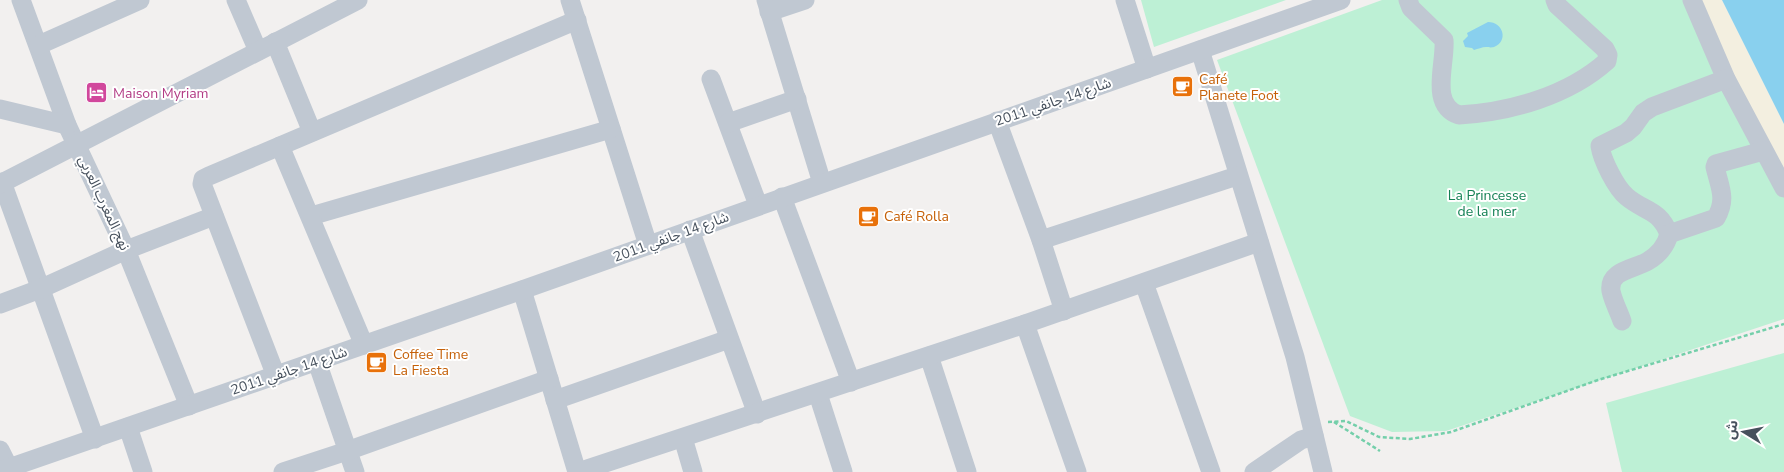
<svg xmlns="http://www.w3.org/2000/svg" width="1784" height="472" viewBox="0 0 1784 472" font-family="'Nunito Sans','Noto Sans Arabic',sans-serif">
<rect width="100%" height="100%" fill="#f2f0ef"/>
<g fill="#bdf0d5">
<polygon points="1141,0 1286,0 1154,47"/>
<polygon points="1382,0 1688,0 1784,180 1784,319 1446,431 1392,432 1350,416 1217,60"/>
<polygon points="1784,353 1784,472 1622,472 1606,403"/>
</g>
<polygon fill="#f3efe0" points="1697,0 1722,0 1784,124 1784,173 1754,121"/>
<g fill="#89d0ee">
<polygon points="1722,0 1784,0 1784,124"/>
<path d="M1488,22C1503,22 1509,41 1494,47C1489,48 1490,47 1486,47C1482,47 1478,49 1474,50L1472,48L1465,47L1463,41L1468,36L1467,33Z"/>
</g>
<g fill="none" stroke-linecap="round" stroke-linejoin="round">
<g stroke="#74cfaa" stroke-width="2.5" stroke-dasharray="4 2.5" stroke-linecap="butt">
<polyline points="1328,422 1346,421 1379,437 1410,439 1451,432 1598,380 1784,324"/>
<polyline points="1334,422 1380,451"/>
</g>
<g stroke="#c0c8d2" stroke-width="19">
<polyline points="21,0 67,125 126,250 189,406"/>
<polyline points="236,0 258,51"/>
<polyline points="570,0 648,245"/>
<polyline points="766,0 822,183"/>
<polyline points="1125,0 1147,69"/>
<path d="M1408,0L1411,8L1444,40C1446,64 1429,105 1459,115C1510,112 1568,96 1607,61L1608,55L1605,49L1557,5L1555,0"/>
<polyline points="1692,0 1726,79 1784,188"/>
<polyline points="769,12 805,0"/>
<polyline points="275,42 312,132"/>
<polyline points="39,45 140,0"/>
<polyline points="1200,50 1295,357 1323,472"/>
<polyline points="711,79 758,205"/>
<polyline points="0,109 67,125"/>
<polyline points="997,121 1041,240 1064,311"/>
<polyline points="728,123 797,99"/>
<polyline points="280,146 577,20"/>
<polyline points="2,182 95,439"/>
<polyline points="0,184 358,0"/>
<polyline points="782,197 851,382"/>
<polyline points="311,216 611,129"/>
<polyline points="690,230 757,414"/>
<path d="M1669,234C1659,209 1645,212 1627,197C1616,188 1602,160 1600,146L1626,133L1633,127L1643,113L1652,107L1726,79"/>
<polyline points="1041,240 1237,176"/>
<polyline points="1144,283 1211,472"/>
<polyline points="522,290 577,472"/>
<polyline points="0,304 40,289 126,250 214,216"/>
<path d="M1622,321C1619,312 1613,301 1611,291C1608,270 1635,269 1648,261C1658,255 1666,246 1669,234L1716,218C1727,199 1720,188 1715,167L1716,164L1763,151"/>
<polyline points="1025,324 1077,472"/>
<polyline points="929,356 967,472"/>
<polyline points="317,362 355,472"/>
<polyline points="276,376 202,184 203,179 209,176 280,146 364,345"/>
<polyline points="818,394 843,472"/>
<polyline points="555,400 729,339"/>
<polyline points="128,427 143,472"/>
<polyline points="683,438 693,472"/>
<polyline points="0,450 9,468"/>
<polyline points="0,471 522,290 1341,0"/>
<polyline points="283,472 347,451 549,379"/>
<polyline points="578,472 1025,324 1259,242"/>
<polyline points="1254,472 1301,440 1314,436"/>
</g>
</g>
<defs>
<symbol id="cafe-square" viewBox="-11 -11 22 22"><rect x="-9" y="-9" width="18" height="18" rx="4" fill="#e8710a" stroke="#fff"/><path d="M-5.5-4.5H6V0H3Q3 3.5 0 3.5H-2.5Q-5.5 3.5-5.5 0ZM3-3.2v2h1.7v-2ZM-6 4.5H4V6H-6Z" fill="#fff"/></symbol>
<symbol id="hotel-square" viewBox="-11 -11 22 22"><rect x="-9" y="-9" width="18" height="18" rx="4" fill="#d1479c" stroke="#fff"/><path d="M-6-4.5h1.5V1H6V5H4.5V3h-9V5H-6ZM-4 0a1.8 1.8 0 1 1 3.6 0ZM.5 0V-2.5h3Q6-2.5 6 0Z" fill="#fff"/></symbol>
</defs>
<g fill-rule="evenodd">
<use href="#cafe-square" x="1170" y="74" width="25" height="25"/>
<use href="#hotel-square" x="84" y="80" width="25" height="25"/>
<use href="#cafe-square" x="856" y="204" width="25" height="25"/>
<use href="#cafe-square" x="364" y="350" width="25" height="25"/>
</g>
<g text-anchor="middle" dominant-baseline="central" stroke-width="4" stroke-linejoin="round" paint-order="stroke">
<g font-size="14" fill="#c56008" stroke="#fff" text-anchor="start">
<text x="1199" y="79">Café<tspan x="1199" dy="16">Planete Foot</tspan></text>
<text x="884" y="216">Café Rolla</text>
<text x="393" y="354">Coffee Time<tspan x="393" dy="16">La Fiesta</tspan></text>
</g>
<g font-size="14" fill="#b23c85" stroke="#fff" text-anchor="start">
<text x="113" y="93">Maison Myriam</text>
</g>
<g font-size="14" fill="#47515d" stroke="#fff">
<text transform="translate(1053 102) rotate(-19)">شارع 14 جانفي 2011</text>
<text transform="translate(104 203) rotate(65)">نهج المغرب العربي</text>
<text transform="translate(671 237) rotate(-20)">شارع 14 جانفي 2011</text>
<text transform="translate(289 371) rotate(-19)">شارع 14 جانفي 2011</text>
</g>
<g font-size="14" fill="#158155" stroke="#fff">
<text x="1487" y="195">La Princesse<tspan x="1487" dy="16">de la mer</tspan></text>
</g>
</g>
<g transform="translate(1744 432) rotate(280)" stroke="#ffffff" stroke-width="4" paint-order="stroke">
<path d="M0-4L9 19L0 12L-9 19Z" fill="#47515d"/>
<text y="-8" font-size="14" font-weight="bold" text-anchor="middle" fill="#47515d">ش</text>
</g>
</svg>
